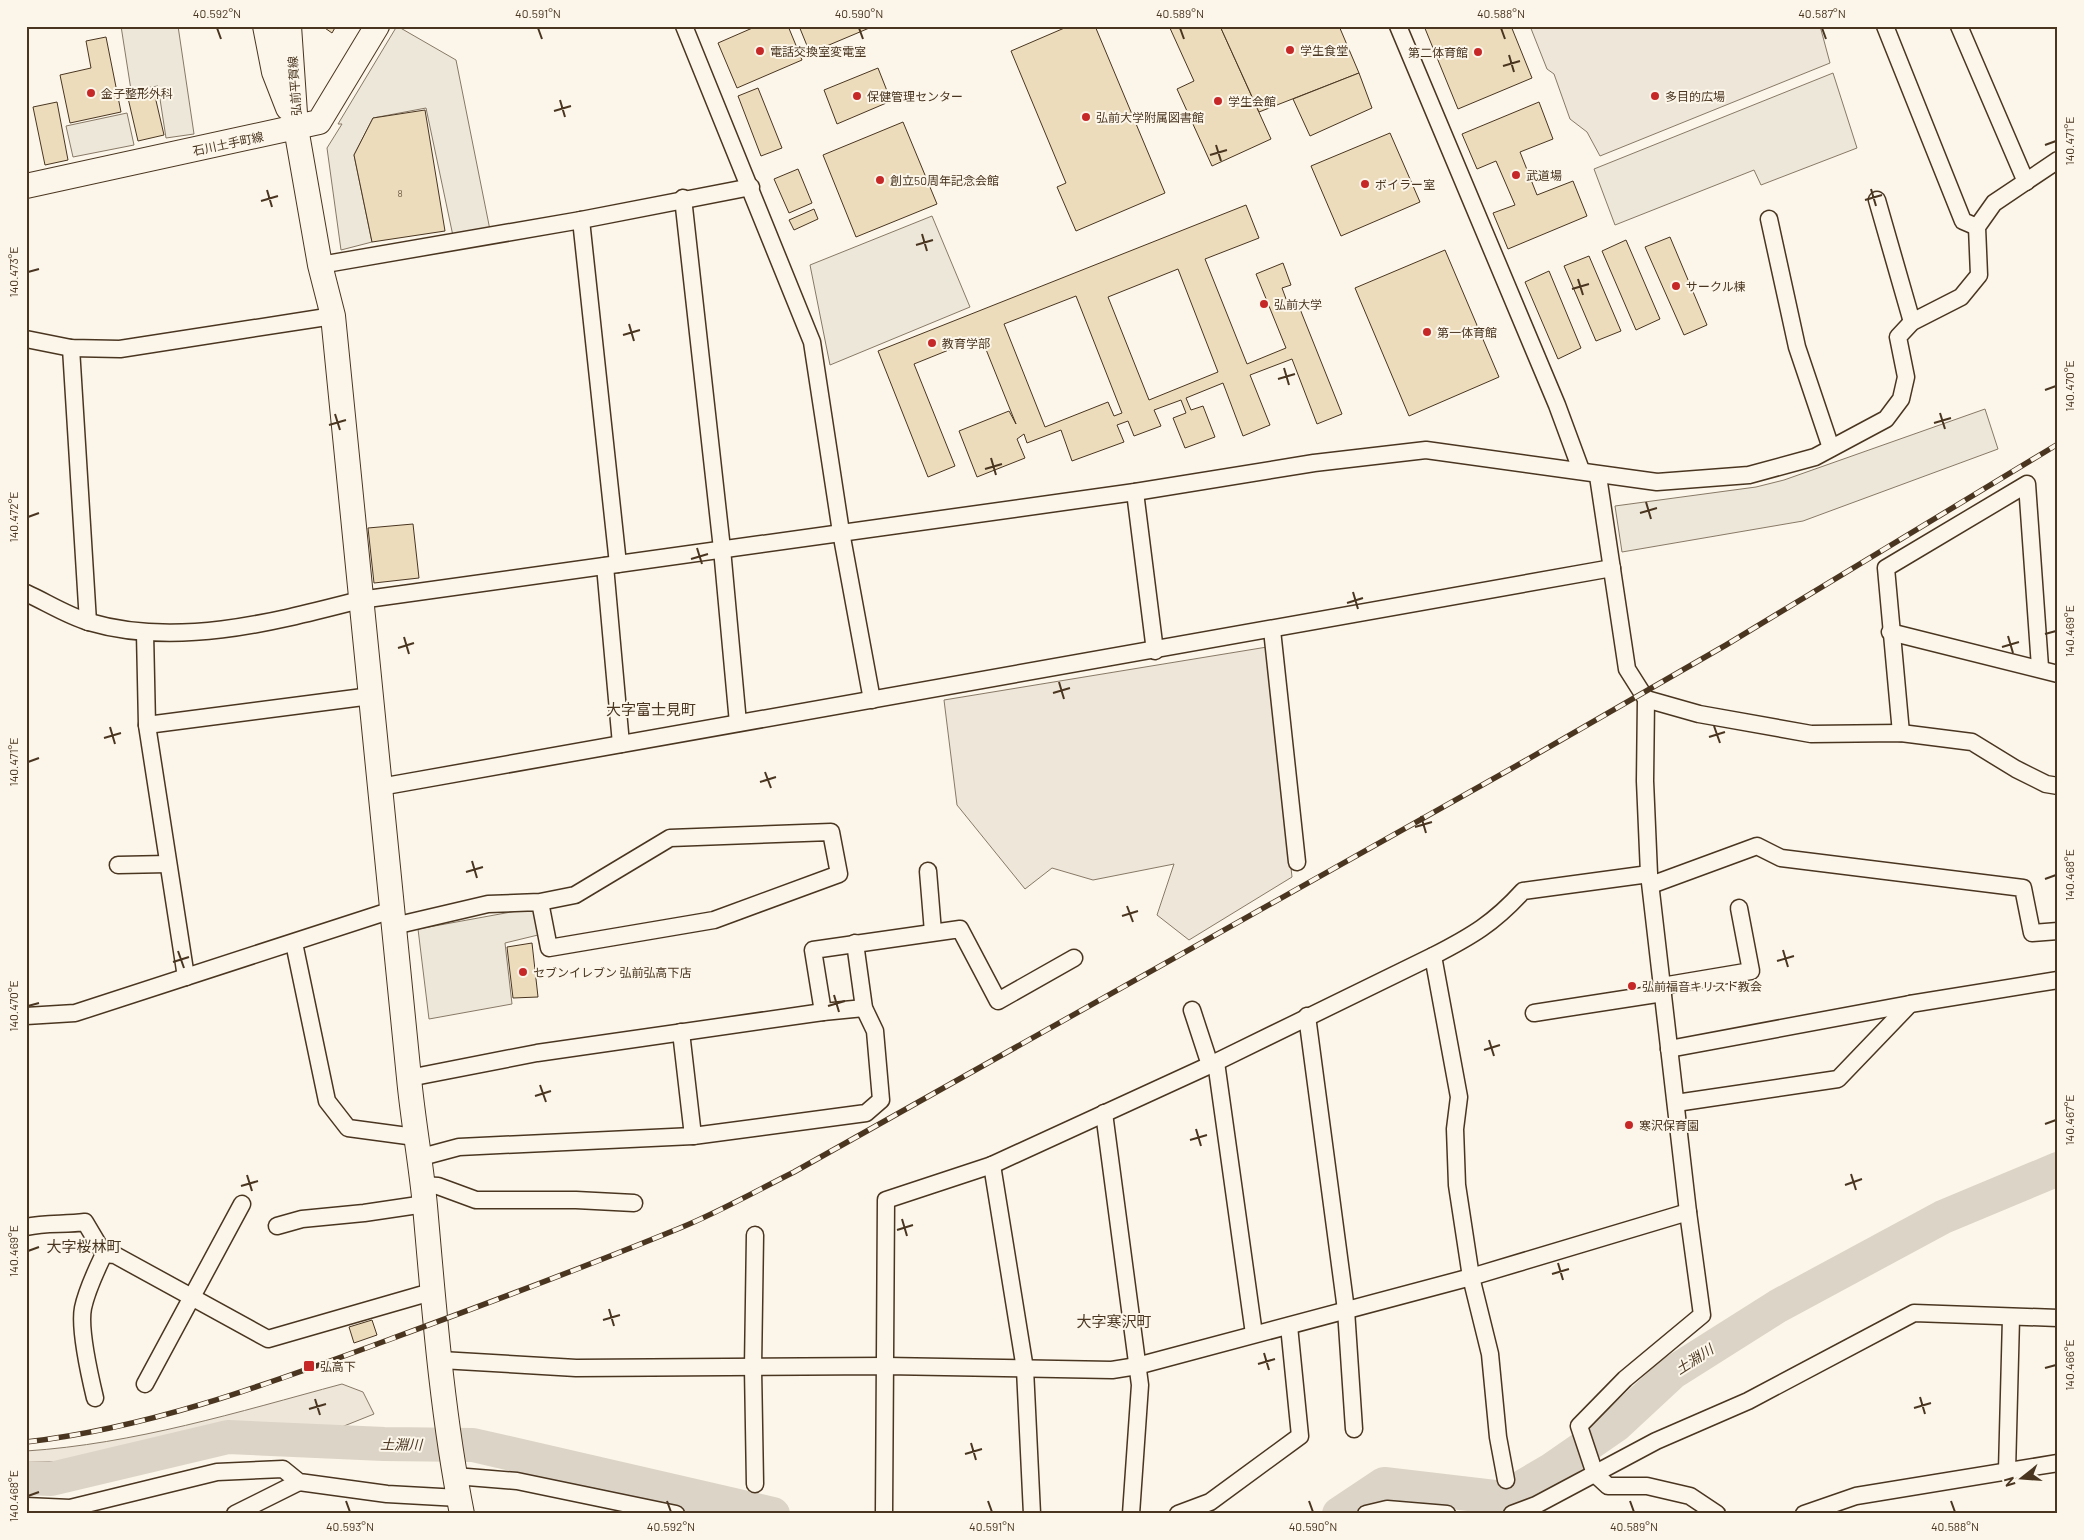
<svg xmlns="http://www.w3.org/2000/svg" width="2084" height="1540" viewBox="0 0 2084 1540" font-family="Barlow,'Noto Sans JP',sans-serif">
<rect width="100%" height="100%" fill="#fbf6e9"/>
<g fill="#ede6d9" stroke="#887966">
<polygon points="1530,26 1820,26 1830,63 1600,156 1587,132 1570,119 1554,74 1547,69"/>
<polygon points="1267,647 1292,877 1189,940 1157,915 1174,864 1093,880 1052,868 1025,889 957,805 944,700"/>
<path d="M342,1384L363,1392L374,1414L339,1428L217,1432L118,1454L65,1462H26V1451C134,1444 238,1412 342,1384Z"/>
</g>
<g fill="#ede7d9" stroke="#887966">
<polygon points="121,26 178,26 194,134 166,138 158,86 131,90"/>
<polygon points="397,26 456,60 490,230 453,236 426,108 373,118 354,155 372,242 341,250 327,148 342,124 338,124"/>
<polygon points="1833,73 1857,148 1761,185 1754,170 1615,225 1594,169"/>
<polygon points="127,113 134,145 73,157 66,126"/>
<polygon points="932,216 970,307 830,365 810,265"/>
<polygon points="1985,409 1998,449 1803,521 1622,552 1615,506 1756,487 1784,480"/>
<polygon points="533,908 538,935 505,943 512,1004 429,1019 418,929"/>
</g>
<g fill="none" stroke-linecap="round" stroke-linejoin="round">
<g stroke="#dcd4c6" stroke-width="34">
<polyline points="26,1478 51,1479 228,1437 384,1444 473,1445 773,1514"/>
<polyline points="1339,1514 1384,1484 1503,1498 1551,1470 1616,1425 1672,1373 1778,1306 1943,1217 2058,1169"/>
</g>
</g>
<g fill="#ecdcbc" stroke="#4a3520" fill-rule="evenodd">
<polygon points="322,26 336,26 332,33"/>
<polygon points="757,26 788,26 802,60 737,88 718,43"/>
<polygon points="799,26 874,26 810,53"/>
<polygon points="1069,26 1095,26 1165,193 1076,231 1057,187 1066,183 1011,51"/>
<polygon points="1169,26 1220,26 1271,139 1212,166 1177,89 1194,81"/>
<polygon points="1220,26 1339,26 1359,73 1259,112"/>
<polygon points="1424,26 1511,26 1532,78 1458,109"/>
<polygon points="106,37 121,112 70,123 60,75 91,68 86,41"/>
<polygon points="878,68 891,101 837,124 824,90"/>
<polygon points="1359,73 1372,108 1310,136 1293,99"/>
<polygon points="758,88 782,148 761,156 738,96"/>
<polygon points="154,92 164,135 138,141 128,98"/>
<polygon points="57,102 68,160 45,165 33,107"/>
<polygon points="1539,102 1553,139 1520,152 1537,195 1573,181 1587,216 1508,249 1493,213 1515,205 1496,161 1477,169 1462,134"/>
<polygon points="425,110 445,231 372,242 354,155 373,118"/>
<polygon points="903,122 937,204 856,237 823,155"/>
<polygon points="1390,133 1420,202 1341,236 1311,166"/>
<polygon points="798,169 812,203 789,213 774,179"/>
<path d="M1246,205L1259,238L1205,259L1247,364L1286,348L1256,274L1283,263L1291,285L1282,288L1289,307L1298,304L1342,414L1317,424L1292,359L1250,375L1270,425L1243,436L1223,383L1186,398L1191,410L1203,406L1215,437L1185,448L1173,418L1186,413L1181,400L1154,410L1161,426L1134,436L1128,421L1117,425L1124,442L1072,461L1061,430L1027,443L1024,434L1017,439L1025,458L977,477L959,431L1009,411L1016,424L981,337L914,364L955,466L928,477L878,351ZM1178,269L1218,372L1149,400L1108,297ZM1076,296L1122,413L1114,416L1108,402L1045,427L1004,324Z"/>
<polygon points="814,209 818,219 794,230 789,220"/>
<polygon points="1670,237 1707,325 1684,335 1645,247"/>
<polygon points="1626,240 1660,319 1636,330 1602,251"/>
<polygon points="1445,250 1499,377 1409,416 1355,288"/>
<polygon points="1589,256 1621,331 1596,341 1564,266"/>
<polygon points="1549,271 1581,348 1558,359 1525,282"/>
<polygon points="413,524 419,578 374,583 368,528"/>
<polygon points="532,943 538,997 513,998 507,947"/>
<polygon points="372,1320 377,1335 354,1343 349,1327"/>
</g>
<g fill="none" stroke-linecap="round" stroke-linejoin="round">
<defs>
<g id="street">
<polyline points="684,26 812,342 841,532 872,700"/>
<polyline points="1398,26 1557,405 1581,470"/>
<polyline points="1885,26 1963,221 1977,227"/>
<polyline points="1959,26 2026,182"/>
<polyline points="683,198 722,549 738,723"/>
<polyline points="1877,200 1912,322"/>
<polyline points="1769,219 1797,347 1831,448"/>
<polyline points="581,220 618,564"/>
<polyline points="320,265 581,220 751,187"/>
<polyline points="26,339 71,348 120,349 333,316"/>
<polyline points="71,348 88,622"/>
<polyline points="1598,476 1627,669 1646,699 1645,781 1649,874 1688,1212 1702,1315 1625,1379 1579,1426 1595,1474 1608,1486 1647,1486 1690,1496 1717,1514"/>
<polyline points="1135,492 1155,651"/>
<polyline points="605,566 621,744"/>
<path d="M26,593C46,602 68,616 89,622C177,648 274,622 360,600L1135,492L1314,463L1426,450L1657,482L1749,475L1815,457L1886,419L1901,399L1906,377L1898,337L1912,322L1961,297L1979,275L1977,227L1994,203L2058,160"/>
<polyline points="1272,630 1297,862"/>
<polyline points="1890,632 2058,674"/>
<polyline points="145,633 147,725 186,977"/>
<polyline points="1646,699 1699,714 1811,734 1901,733 1972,742 2016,769 2046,784 2058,786"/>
<polyline points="147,725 371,696"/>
<polyline points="1901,733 1886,568 2027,484 2040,667"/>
<polyline points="380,787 1612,568"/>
<polyline points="118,865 168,864"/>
<polyline points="928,871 933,932"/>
<polyline points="1651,885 1757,846 1781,858 2023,888 2032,933 2058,931"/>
<polyline points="394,926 488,904 540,902 575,895 670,838 831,832 839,874 714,920 549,948 540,902"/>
<polyline points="294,943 327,1101 348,1128 415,1137"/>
<polyline points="1433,956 1459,1097 1455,1129 1457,1185 1471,1277 1490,1354 1498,1437 1506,1480"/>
<polyline points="1662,986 1751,971 1739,908"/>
<polyline points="1192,1010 1210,1065"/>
<polyline points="823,1012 813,950 960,929 998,1001 1074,958"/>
<polyline points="1534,1013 1663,993"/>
<polyline points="26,1016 75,1013 392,910"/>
<polyline points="1307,1016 1346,1310 1354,1429"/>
<polyline points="1669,1049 1910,1004 2058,980"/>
<polyline points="1216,1062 1254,1334"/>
<polyline points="409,1078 537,1053 823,1012 864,1008"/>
<polyline points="1676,1103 1838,1079 1910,1004"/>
<polyline points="1104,1113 1140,1385 1131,1514"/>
<polyline points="693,1136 866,1113 881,1100 875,1031 864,1008 855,943"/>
<polyline points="418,1158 459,1147 693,1136 681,1032"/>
<polyline points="992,1165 1025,1369 1032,1514"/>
<polyline points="422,1185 438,1186 476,1200 576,1200 634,1203"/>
<polyline points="277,1226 302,1219 364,1213 425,1204"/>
<path d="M26,1227C46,1222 65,1225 85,1222L104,1254"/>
<polyline points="104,1254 115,1255 268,1339 431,1292"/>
<polyline points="441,1360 576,1368 886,1366 1112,1370 1137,1366 1471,1277 1688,1212"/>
<polyline points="145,1384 242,1204"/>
<path d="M95,1398C90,1377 79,1328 83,1308C87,1289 96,1271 104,1254"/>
<polyline points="2007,1471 2011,1318"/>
<polyline points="455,1476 517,1481 676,1514"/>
<polyline points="755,1484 753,1368 755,1235"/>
<polyline points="26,1506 70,1508 217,1472 283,1469 299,1482 387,1494 459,1498"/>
<polyline points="235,1514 299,1482"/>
<path d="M884,1514L886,1200L992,1165L1210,1065L1433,956C1472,936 1494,923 1523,891L1649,874"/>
<polyline points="1178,1514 1210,1502 1300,1436 1289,1326"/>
<polyline points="1366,1514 1387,1509 1447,1514"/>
<polyline points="1512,1514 1536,1505 1656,1441 1748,1401 1914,1313 2058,1318"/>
<polyline points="1804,1514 1856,1496 2058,1463"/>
</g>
<g id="secondary">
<polyline points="265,26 274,72 288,108"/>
<path d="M289,26L296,128L320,265L333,316L409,1078C413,1121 421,1163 425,1206C434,1308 442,1413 462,1514"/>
<polyline points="26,186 319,122 377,26"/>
</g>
</defs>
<use href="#street" stroke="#4a3520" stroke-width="19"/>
<use href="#secondary" stroke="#4a3520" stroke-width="26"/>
<use href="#street" stroke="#fbf6e9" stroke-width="16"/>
<use href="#secondary" stroke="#fbf6e9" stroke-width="24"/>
<defs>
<path id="rail" d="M26,1442C148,1428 262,1386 377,1344C478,1307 580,1269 680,1228C719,1212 756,1191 794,1172L1523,762L1726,645L2058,444"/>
</defs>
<use href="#rail" stroke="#4a3520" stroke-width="5.5"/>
<use href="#rail" stroke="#fbf6e9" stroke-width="4" stroke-dasharray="11" stroke-linecap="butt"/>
</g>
<path fill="none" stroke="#4a3520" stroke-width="2" d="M217,28L221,39M538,28L542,39M859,28L863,39M1180,28L1184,39M1501,28L1505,39M1822,28L1826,39M1509,55L1514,72M1503,66L1520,61M560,100L565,117M554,111L571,106M1216,145L1221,161M2045,145L2056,141M1210,155L1227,150M1871,189L1876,206M267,190L272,207M1865,200L1882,195M261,201L278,196M922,234L927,251M916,245L933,240M28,272L39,269M1578,279L1583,295M1572,289L1589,284M629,324L634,341M623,335L640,330M1284,368L1289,385M1278,379L1295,374M2045,390L2056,386M1940,413L1945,429M335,414L340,430M1934,423L1951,418M329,425L346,420M991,458L996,475M985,469L1002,464M1646,502L1651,519M1640,513L1657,508M28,517L39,513M697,548L702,564M691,559L708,554M1353,592L1358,609M1347,603L1363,598M2045,634L2056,631M2008,636L2013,653M404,637L409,654M2002,647L2019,642M398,648L414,643M1059,682L1064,699M1053,693L1070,688M1714,726L1720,743M110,727L115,744M1709,737L1725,732M104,738L121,733M28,762L39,758M765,772L771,788M760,782L776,777M1421,816L1426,833M1415,827L1432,822M472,861L477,878M466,872L483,867M2045,879L2056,875M1127,906L1133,922M1122,916L1138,911M1783,950L1788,967M178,951L184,968M1777,961L1794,956M173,962L189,957M834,995L839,1012M28,1006L39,1003M828,1006L845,1001M1489,1040L1494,1056M1484,1050L1500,1045M540,1085L546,1102M535,1096L551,1091M2045,1124L2056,1120M1196,1129L1201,1146M1190,1140L1207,1135M1851,1174L1856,1190M247,1175L252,1191M1845,1185L1862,1179M241,1186L258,1181M902,1219L907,1236M897,1230L913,1225M28,1251L39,1247M1558,1263L1563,1280M1552,1274L1569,1269M609,1309L614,1326M603,1320L620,1315M1264,1353L1269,1370M1258,1364L1275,1359M2045,1368L2056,1365M1920,1397L1925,1414M315,1399L320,1415M1914,1408L1931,1403M309,1409L326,1404M971,1443L976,1460M965,1454L982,1449M28,1496L39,1492M346,1501L350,1512M667,1501L671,1512M988,1501L992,1512M1309,1501L1313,1512M1630,1501L1634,1512M1951,1501L1955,1512"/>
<g fill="#c62828" stroke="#fbf6e9" stroke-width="2">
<circle cx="1290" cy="50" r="5"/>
<circle cx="760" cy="51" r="5"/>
<circle cx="1478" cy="52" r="5"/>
<circle cx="91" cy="93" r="5"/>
<circle cx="857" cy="96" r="5"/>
<circle cx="1655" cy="96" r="5"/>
<circle cx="1218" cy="101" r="5"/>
<circle cx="1086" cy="117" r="5"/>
<circle cx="1516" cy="175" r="5"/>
<circle cx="880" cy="180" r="5"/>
<circle cx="1365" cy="184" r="5"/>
<circle cx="1676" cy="286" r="5"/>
<circle cx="1264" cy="304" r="5"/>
<circle cx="1427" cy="332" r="5"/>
<circle cx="932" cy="343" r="5"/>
<circle cx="523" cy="972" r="5"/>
<circle cx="1632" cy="986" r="5"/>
<circle cx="1629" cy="1125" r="5"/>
<rect x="303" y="1360" width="12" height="12" rx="2.5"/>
</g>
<g text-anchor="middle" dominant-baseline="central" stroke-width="4" stroke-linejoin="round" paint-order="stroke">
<g font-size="10" fill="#725f47">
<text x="400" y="193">8</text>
</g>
<g font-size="12" fill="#4a3520" stroke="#fbf6e9" text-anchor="start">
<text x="1300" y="50">学生食堂</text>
<text x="770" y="51">電話交換室変電室</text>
<text x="1468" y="52" text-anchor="end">第二体育館</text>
<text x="101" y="93">金子整形外科</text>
<text x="867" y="96">保健管理センター</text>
<text x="1665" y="96">多目的広場</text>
<text x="1228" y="101">学生会館</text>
<text x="1096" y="117">弘前大学附属図書館</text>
<text x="1526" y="175">武道場</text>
<text x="890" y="180">創立50周年記念会館</text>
<text x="1375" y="184">ボイラー室</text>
<text x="1686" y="286">サークル棟</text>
<text x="1274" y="304">弘前大学</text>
<text x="1437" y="332">第一体育館</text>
<text x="942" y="343">教育学部</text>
<text x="533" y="972">セブンイレブン 弘前弘高下店</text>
<text x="1642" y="986">弘前福音キリスト教会</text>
<text x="1639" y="1125">寒沢保育園</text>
<text x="320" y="1366">弘高下</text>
</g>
<g font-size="12" fill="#4a3520" stroke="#fbf6e9">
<text transform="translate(294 86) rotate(-94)">弘前平賀線</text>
<text transform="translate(228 143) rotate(-12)">石川土手町線</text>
</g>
<g font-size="14" font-style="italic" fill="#4a3520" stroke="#fbf6e9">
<text transform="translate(1694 1359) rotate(-33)">土淵川</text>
<text transform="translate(401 1444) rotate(1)">土淵川</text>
</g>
<g font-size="15" fill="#4a3520" stroke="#fbf6e9">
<text x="651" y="709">大字富士見町</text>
<text x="84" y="1246">大字桜林町</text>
<text x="1114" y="1321">大字寒沢町</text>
</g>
</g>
<rect width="2084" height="1540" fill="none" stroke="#fbf6e9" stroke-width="55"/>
<g transform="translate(2022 1478) rotate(253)" stroke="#fbf6e9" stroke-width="4" paint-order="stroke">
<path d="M0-4L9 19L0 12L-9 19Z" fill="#4a3520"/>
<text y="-8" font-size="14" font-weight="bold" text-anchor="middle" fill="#4a3520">N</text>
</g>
<rect x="28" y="28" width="2028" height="1484" fill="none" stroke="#4a3520" stroke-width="2"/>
<g font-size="12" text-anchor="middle" fill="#4a3520">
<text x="217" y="18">40.592°N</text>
<text x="538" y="18">40.591°N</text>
<text x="859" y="18">40.590°N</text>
<text x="1180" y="18">40.589°N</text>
<text x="1501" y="18">40.588°N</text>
<text x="1822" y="18">40.587°N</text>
<text transform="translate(2070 141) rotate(-90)" y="4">140.471°E</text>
<text transform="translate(14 272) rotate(-90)" y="4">140.473°E</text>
<text transform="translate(2070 386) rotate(-90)" y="4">140.470°E</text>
<text transform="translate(14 517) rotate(-90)" y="4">140.472°E</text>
<text transform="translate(2070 631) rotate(-90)" y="4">140.469°E</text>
<text transform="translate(14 762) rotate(-90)" y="4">140.471°E</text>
<text transform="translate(2070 875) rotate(-90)" y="4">140.468°E</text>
<text transform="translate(14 1006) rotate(-90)" y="4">140.470°E</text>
<text transform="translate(2070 1120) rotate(-90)" y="4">140.467°E</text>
<text transform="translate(14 1251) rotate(-90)" y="4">140.469°E</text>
<text transform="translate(2070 1365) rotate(-90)" y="4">140.466°E</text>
<text transform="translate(14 1496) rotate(-90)" y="4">140.468°E</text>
<text x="350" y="1531">40.593°N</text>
<text x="671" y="1531">40.592°N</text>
<text x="992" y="1531">40.591°N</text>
<text x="1313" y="1531">40.590°N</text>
<text x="1634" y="1531">40.589°N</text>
<text x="1955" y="1531">40.588°N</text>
</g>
</svg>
